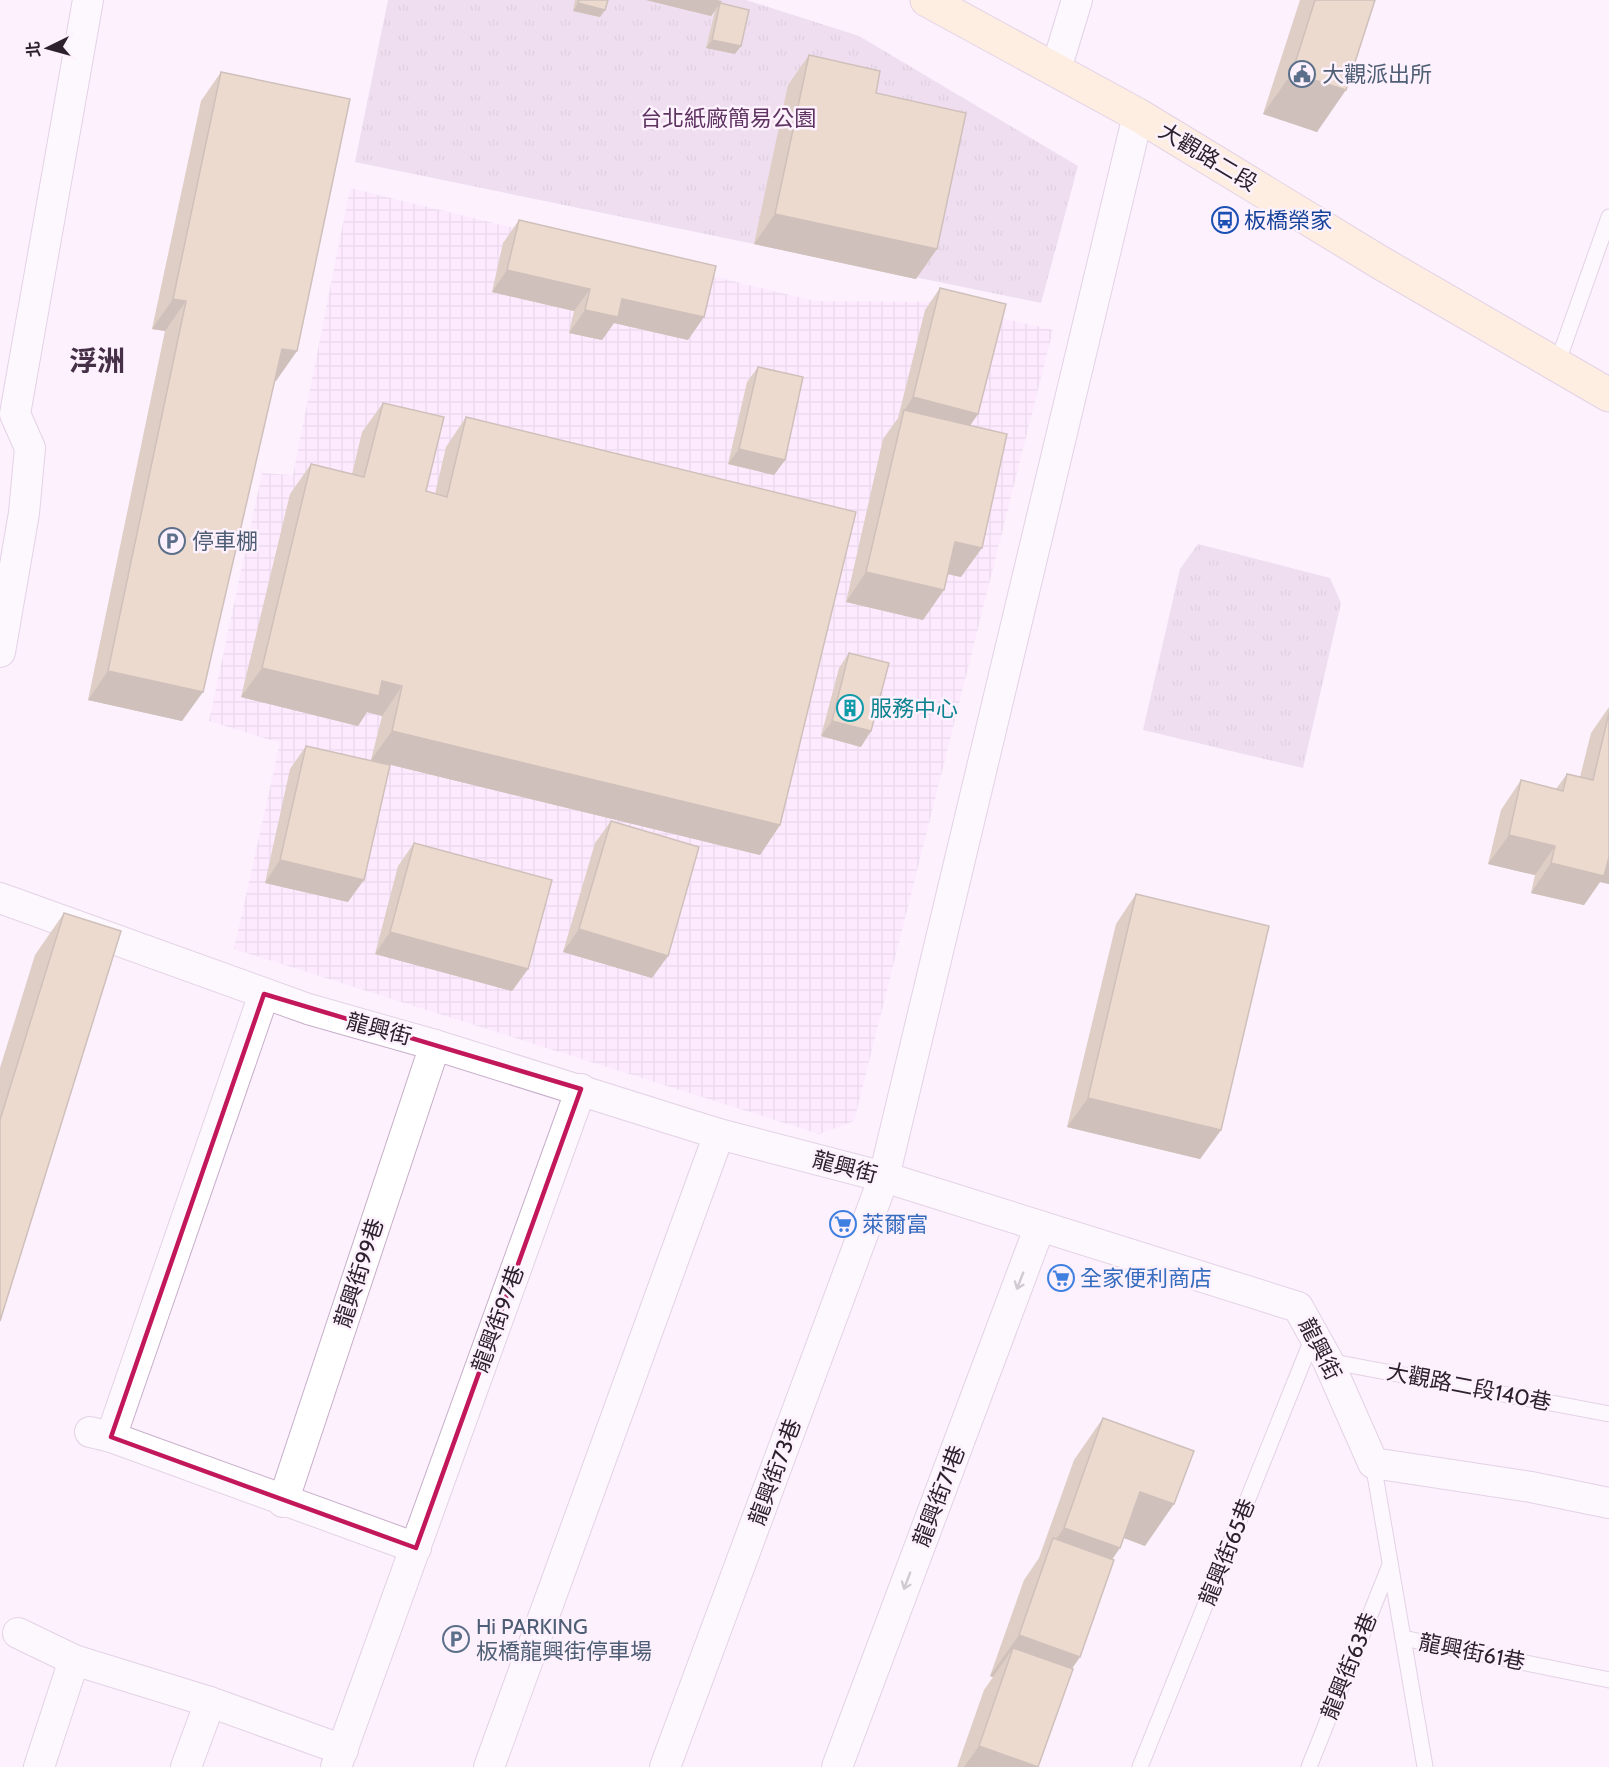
<svg xmlns="http://www.w3.org/2000/svg" width="1609" height="1767" viewBox="0 0 1609 1767" font-family="Cabin,'Noto Sans TC',sans-serif">
<defs>
<pattern id="industrial-grid" width="8" height="8" patternUnits="userSpaceOnUse" patternTransform="scale(1.5)"><rect width="8" height="8" fill="#fee3ff"/><path d="M0 4h8M4 0v8" fill="none" stroke="#dac2db"/></pattern>
<pattern id="park-tufts" width="24" height="20" patternUnits="userSpaceOnUse" patternTransform="scale(1.5)"><rect width="24" height="20" fill="#dfc8e0"/><path d="M3 7l-1-3M5 7V3M7 7l1-3M15 17l-1-3M17 17v-4M19 17l1-3" fill="none" stroke="#c0acc0"/></pattern>
</defs>
<rect width="100%" height="100%" fill="#fcf1fd"/>
<polygon fill="url(#industrial-grid)" points="350,188 814,301 932,302 1053,330 854,1121 819,1134 234,949 280,743 209,721 262,473 293,475"/>
<g fill="url(#park-tufts)">
<polygon points="388,0 746,0 859,36 1078,166 1041,303 355,162"/>
<polygon points="1198,544 1330,578 1341,603 1303,768 1143,730 1180,569"/>
</g>
<g fill="none" stroke-linecap="round" stroke-linejoin="round">
<defs>
<g id="lane">
<polyline points="1557,364 1609,217"/>
<polyline points="1328,1361 1609,1414"/>
<polyline points="1373,1463 1403,1638 1609,1680"/>
<polyline points="1403,1638 1425,1767"/>
<polyline points="1140,1767 1313,1337"/>
<polyline points="1309,1767 1390,1565"/>
</g>
<g id="street">
<polyline points="1056,69 1077,0"/>
<polyline points="0,652 24,513 30,448 15,414 88,0"/>
<polyline points="0,898 308,1009 435,1045 719,1134 884,1177 1298,1307 1328,1361 1373,1463 1531,1487 1609,1503"/>
<polyline points="90,1432 111,1437 416,1548"/>
<polyline points="111,1437 264,994"/>
<polyline points="283,1502 435,1045"/>
<polyline points="18,1633 74,1660 210,1702 343,1750"/>
<polyline points="39,1767 74,1660"/>
<polyline points="186,1767 210,1702"/>
<polyline points="336,1767 581,1089"/>
<polyline points="489,1767 719,1134"/>
<polyline points="665,1767 884,1177 1138,115"/>
<polyline points="837,1767 1040,1226"/>
</g>
<polyline id="secondary" points="927,0 1138,115 1381,263 1609,395"/>
</defs>
<use href="#lane" stroke="#c8aeca" stroke-width="17"/>
<use href="#street" stroke="#c8aeca" stroke-width="32"/>
<use href="#secondary" stroke="#c8aeca" stroke-width="35"/>
<use href="#lane" stroke="#fff" stroke-width="15"/>
<use href="#street" stroke="#fff" stroke-width="30"/>
<use href="#secondary" stroke="#feecbf" stroke-width="33"/>
</g>
<g fill="#bca483">
<polygon points="575,0 608,0 605,10 600,17 573,11"/>
<polygon points="646,0 721,3 735,54 706,48 715,11 711,16"/>
<polygon points="1300,0 1375,0 1317,132 1263,114"/>
<polygon points="809,55 876,93 916,279 754,244 788,85"/>
<polygon points="221,72 276,381 275,380 182,721 88,700 165,331 152,329 201,101"/>
<polygon points="519,220 688,340 614,323 602,340 569,333 574,311 492,292 503,243"/>
<polygon points="940,288 978,414 970,425 961,577 947,574 923,620 846,602 883,439 898,418 925,310"/>
<polygon points="758,367 785,460 774,475 728,464 747,382"/>
<polygon points="383,403 426,491 435,494 446,447 466,417 780,825 760,855 371,760 382,716 367,712 358,726 241,697 290,494 311,464 352,474 362,432"/>
<polygon points="849,653 861,747 821,736 839,668"/>
<polygon points="1609,707 1609,884 1600,882 1584,905 1531,893 1535,875 1488,864 1501,810 1521,780 1556,789 1567,774 1580,777 1591,733"/>
<polygon points="306,746 348,902 265,883 290,769"/>
<polygon points="611,821 652,978 563,952 595,843"/>
<polygon points="414,843 528,969 512,991 375,954 398,866"/>
<polygon points="1136,894 1221,1130 1200,1159 1067,1127 1116,924"/>
<polygon points="64,913 0,1321 0,1068 35,955"/>
<polygon points="1103,1418 1145,1546 1124,1538 1112,1559 1080,1657 1071,1669 1038,1767 957,1767 984,1690 993,1677 990,1676 1024,1580 1039,1558 1074,1460"/>
</g>
<g fill="#99866a">
<polygon points="646,0 717,0 722,1 711,16"/>
<polygon points="578,3 605,10 600,17 573,11"/>
<polygon points="712,40 741,46 735,54 706,48"/>
<polygon points="1292,73 1346,90 1317,132 1263,114"/>
<polygon points="775,214 937,249 916,279 754,244"/>
<polygon points="507,270 590,289 574,311 492,292"/>
<polygon points="173,299 186,301 165,331 152,329"/>
<polygon points="622,299 704,317 688,340 614,323 602,340 569,333 585,310"/>
<polygon points="282,349 297,351 276,381 261,378"/>
<polygon points="913,397 978,414 963,436 904,411"/>
<polygon points="739,449 785,460 774,475 728,464"/>
<polygon points="955,542 982,548 961,577 934,571"/>
<polygon points="866,572 944,590 923,620 846,602"/>
<polygon points="262,668 382,681 402,686 382,716 367,712 358,726 241,697"/>
<polygon points="108,671 203,692 182,721 88,700"/>
<polygon points="832,721 871,731 861,747 821,736"/>
<polygon points="392,731 780,825 760,855 371,760"/>
<polygon points="1509,835 1555,846 1535,875 1488,864"/>
<polygon points="1609,852 1609,884 1600,882 1584,905 1531,893 1551,863"/>
<polygon points="280,860 364,880 348,902 265,883"/>
<polygon points="579,929 668,956 652,978 563,952"/>
<polygon points="390,932 528,969 512,991 375,954"/>
<polygon points="1088,1098 1221,1130 1200,1159 1067,1127"/>
<polygon points="1140,1492 1174,1504 1145,1546 1111,1533"/>
<polygon points="1064,1528 1120,1548 1091,1590 1049,1549"/>
<polygon points="1019,1635 1080,1657 1051,1699 1013,1648 993,1677 990,1676"/>
<polygon points="979,1746 1038,1767 964,1767"/>
</g>
<g fill="#dbbf98" stroke="#99866a" stroke-width="1.5">
<polygon points="579,0 608,0 605,10 578,3"/>
<polygon points="1315,0 1375,0 1346,90 1292,73"/>
<polygon points="720,3 749,10 741,46 712,40"/>
<polygon points="809,55 880,71 876,93 966,113 937,249 775,214"/>
<polygon points="221,72 350,99 297,351 282,349 203,692 108,671 186,301 173,299"/>
<polygon points="519,220 716,266 704,317 622,299 618,317 585,310 590,289 507,270"/>
<polygon points="940,288 1006,304 978,414 913,397"/>
<polygon points="758,367 803,377 785,460 739,449"/>
<polygon points="383,403 444,417 426,491 447,497 466,417 856,512 780,825 392,731 402,686 382,681 379,696 262,668 311,464 364,477"/>
<polygon points="904,410 1007,434 982,548 955,542 944,590 866,572"/>
<polygon points="849,653 889,663 871,731 832,721"/>
<polygon points="1609,713 1609,857 1604,876 1551,863 1555,846 1509,835 1521,780 1563,791 1567,774 1593,780"/>
<polygon points="306,746 390,765 364,880 280,860"/>
<polygon points="611,821 699,847 668,956 579,929"/>
<polygon points="414,843 552,880 528,969 390,932"/>
<polygon points="1136,894 1269,926 1221,1130 1088,1098"/>
<polygon points="64,913 121,931 0,1321 0,1120"/>
<polygon points="1103,1418 1194,1451 1174,1504 1140,1492 1120,1548 1064,1528"/>
<polygon points="1053,1538 1114,1560 1080,1657 1019,1635"/>
<polygon points="1013,1648 1073,1669 1038,1767 979,1746"/>
</g>
<defs><path id="oneway-shaft" d="M-6 0H5M1.5-3L5.5 0L1.5 3" fill="none" stroke-width="1.6" stroke-linecap="round" stroke-linejoin="round" transform="scale(1.5)"/></defs>
<g stroke="#a09ca0">
<use href="#oneway-shaft" transform="translate(1020 1281) rotate(111)"/>
<use href="#oneway-shaft" transform="translate(907 1581) rotate(111)"/>
</g>
<path d="M0 0H1609V1767H0ZM264,994L581,1089L416,1548L111,1437Z" fill="#fcf1fd" fill-opacity=".55" fill-rule="evenodd"/>
<path fill="none" stroke="#c2185b" stroke-width="4.5" stroke-linejoin="round" d="M264,994L581,1089L416,1548L111,1437Z"/>
<defs>
<symbol id="civic-ring" viewBox="-11 -11 22 22"><circle r="9.5" fill="#fcf1fd" stroke="#5c6f8a" stroke-width="1.5"/><path d="M-.6-6.5H3V-4.5H.6V-3L4-1V1h2V6H-6V1h2V-1L-.6-3ZM-1.2 2.5V6h2.4V2.5Z" fill="#5c6f8a"/></symbol>
<symbol id="bus-ring" viewBox="-11 -11 22 22"><circle r="9.5" fill="#fcf1fd" stroke="#1a4fb4" stroke-width="1.5"/><path d="M-5-6H5V4H4V6H2V4H-2V6H-4V4H-5ZM-3.5-4V0h7V-4ZM-3.5 1.2v1.5H-2V1.2ZM2 1.2v1.5H3.5V1.2Z" fill="#1a4fb4"/></symbol>
<symbol id="parking-ring" viewBox="-11 -11 22 22"><circle r="9.5" fill="#fcf1fd" stroke="#5c6f8a" stroke-width="1.5"/><path d="M-3.5-5.5H1a3.5 3.5 0 0 1 0 7H-1V5.5H-3.5ZM-1-3.4V-.6H.8a1.4 1.4 0 0 0 0-2.8Z" fill="#5c6f8a"/></symbol>
<symbol id="building-ring" viewBox="-11 -11 22 22"><circle r="9.5" fill="#fcf1fd" stroke="#0f9aa8" stroke-width="1.5"/><path d="M-4-6H4V6H1V3H-1V6H-4ZM-2.5-4.3h1.7v1.8h-1.7ZM.8-4.3h1.7v1.8H.8ZM-2.5-1h1.7V.8h-1.7ZM.8-1h1.7V.8H.8Z" fill="#0f9aa8"/></symbol>
<symbol id="supermarket-ring" viewBox="-11 -11 22 22"><circle r="9.5" fill="#fcf1fd" stroke="#3f7fe0" stroke-width="1.5"/><path d="M-6-5.5h2.5l.6 2H6L4.5 2H-2.5L-4.4-4H-6ZM-1.5 3.2a1.3 1.3 0 1 0 .1 0ZM3 3.2a1.3 1.3 0 1 0 .1 0Z" fill="#3f7fe0"/></symbol>
</defs>
<g fill-rule="evenodd">
<use href="#civic-ring" x="1287" y="59" width="30" height="30"/>
<use href="#bus-ring" x="1210" y="205" width="30" height="30"/>
<use href="#parking-ring" x="157" y="526" width="30" height="30"/>
<use href="#building-ring" x="835" y="693" width="30" height="30"/>
<use href="#supermarket-ring" x="828" y="1209" width="30" height="30"/>
<use href="#supermarket-ring" x="1046" y="1263" width="30" height="30"/>
<use href="#parking-ring" x="441" y="1624" width="30" height="30"/>
</g>
<g text-anchor="middle" dominant-baseline="central" stroke-width="5" stroke-linejoin="round" paint-order="stroke">
<g font-size="22" fill="#4e5e75" stroke="#fcf1fd" text-anchor="start">
<text x="1322" y="74">大觀派出所</text>
<text x="192" y="541">停車棚</text>
<text x="476" y="1626">Hi PARKING<tspan x="476" dy="25">板橋龍興街停車場</tspan></text>
</g>
<g font-size="22" fill="#5e3361" stroke="#fcf1fd">
<text x="728" y="118">台北紙廠簡易公園</text>
</g>
<g font-size="22" fill="#2c222d" stroke="#fcf1fd">
<text transform="translate(1208 157) rotate(31)">大觀路二段</text>
<text transform="translate(379 1029) rotate(15)">龍興街</text>
<text transform="translate(845 1167) rotate(15)">龍興街</text>
<text transform="translate(359 1273) rotate(-72)">龍興街99巷</text>
<text transform="translate(498 1319) rotate(-70)">龍興街97巷</text>
<text transform="translate(1320 1349) rotate(63)">龍興街</text>
<text transform="translate(1469 1387) rotate(11)">大觀路二段140巷</text>
<text transform="translate(775 1472) rotate(-70)">龍興街73巷</text>
<text transform="translate(939 1496) rotate(-69)">龍興街71巷</text>
<text transform="translate(1227 1552) rotate(-68)">龍興街65巷</text>
<text transform="translate(1472 1652) rotate(11)">龍興街61巷</text>
<text transform="translate(1349 1666) rotate(-68)">龍興街63巷</text>
</g>
<g font-size="22" fill="#164399" stroke="#fcf1fd" text-anchor="start">
<text x="1244" y="220">板橋榮家</text>
</g>
<g font-size="22" fill="#0d838f" stroke="#fcf1fd" text-anchor="start">
<text x="870" y="708">服務中心</text>
</g>
<g font-size="22" fill="#366cbe" stroke="#fcf1fd" text-anchor="start">
<text x="862" y="1224">萊爾富</text>
<text x="1080" y="1278">全家便利商店</text>
</g>
<g font-size="28" font-weight="bold" fill="#453047" stroke="#fcf1fd">
<text x="97" y="361">浮洲</text>
</g>
</g>
<g transform="translate(48 48) rotate(265)" stroke="#fcf1fd" stroke-width="4.5" paint-order="stroke">
<path d="M0-4.5L10 22L0 15L-10 22Z" fill="#2c222d"/>
<text y="-9" font-size="16" font-weight="bold" text-anchor="middle" fill="#2c222d">北</text>
</g>
</svg>
